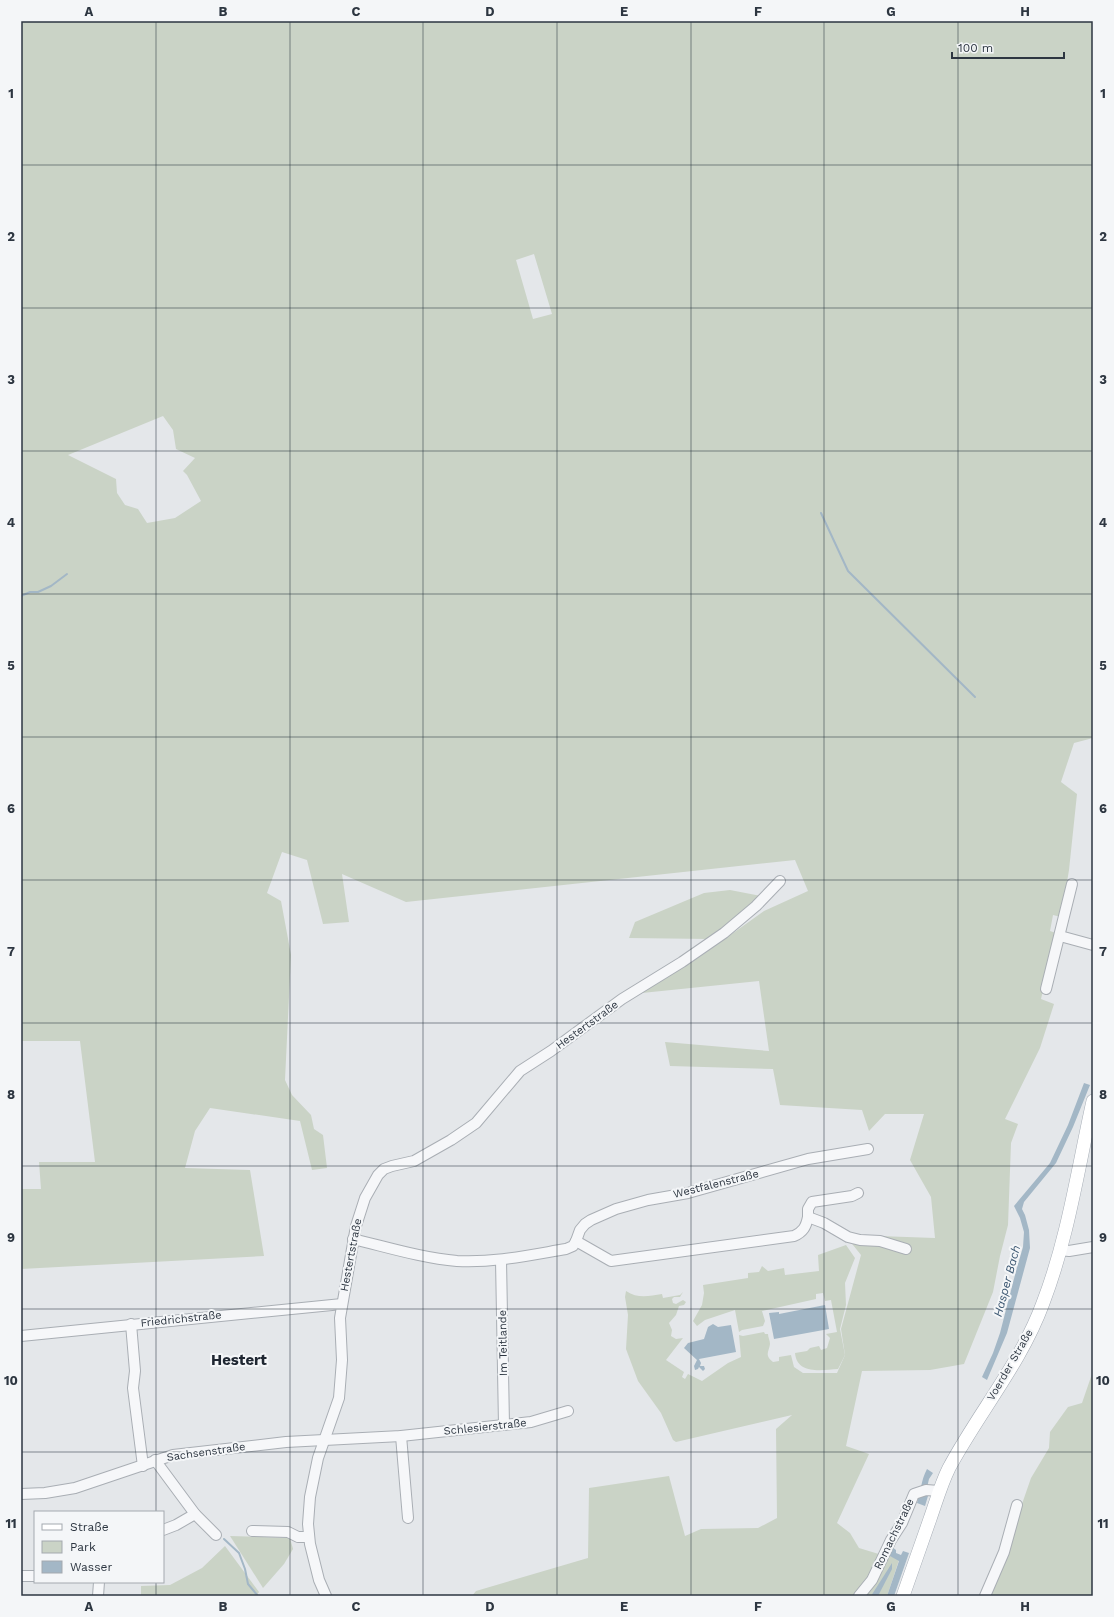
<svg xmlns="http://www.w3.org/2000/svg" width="1114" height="1617" viewBox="0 0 1114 1617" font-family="'Work Sans',sans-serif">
<rect width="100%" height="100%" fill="#e4e7ea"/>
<g fill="#cad3c6" fill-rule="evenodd">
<path d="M21,21H1093V738L1074,743L1061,782L1077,794L1069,870L1067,882L1069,883L1061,917L1053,915L1050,931L1056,933L1041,999L1054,1004L1040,1048L1005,1119L1018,1124L1011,1143L1008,1225L1000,1256L993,1292L964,1364L930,1370L862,1371L846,1446L869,1454L837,1523L850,1533L859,1548L882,1555L857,1596H472L476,1591L588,1558L589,1488L669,1476L685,1536L701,1529L758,1528L777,1518L776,1429L792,1415L676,1442L673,1440L661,1413L638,1381L626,1349L628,1315L625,1297L626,1291C638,1299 649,1296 662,1294L663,1298L680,1295L683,1292L680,1297H674L672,1299L673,1303L676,1304L683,1300L686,1302L684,1305L679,1306L676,1315L669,1323L672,1330L671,1336L676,1339L683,1338L666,1360L684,1372L682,1377L685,1379L688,1374L702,1381L728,1363L741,1357L739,1335L743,1336L764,1332L765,1334H768C768,1337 770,1341 770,1344C769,1352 764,1355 773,1362L779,1361V1357L791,1355L794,1367L803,1373H837L845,1355L841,1329L861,1255L849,1240L850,1235L935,1238L931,1197L910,1160L924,1114H885L869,1131L862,1110L780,1105L773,1069L670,1066L665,1042L769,1051L759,981L642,993L701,956L764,911L808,891L795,860L406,902L342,874L349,922L323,924L307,860L282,852L267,893L281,901L291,955L285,1080L292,1095L311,1115L314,1129L323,1135L327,1168L312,1170L300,1121L210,1108L195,1131L185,1168L250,1170L264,1256L21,1269V1189H41L39,1162H95L80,1041H21ZM534,254L552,314L533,319L516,260ZM163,416L173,430L176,449L195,458L183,471L187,475L201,501L175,518L147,523L138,509L125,505L117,493L116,479L68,455Z"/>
<polygon points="730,890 761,896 709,939 629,938 635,922 704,893"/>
<path d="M846,1245L855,1258L845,1283L846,1305L840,1329L845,1355L838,1369C822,1370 797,1375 795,1353L807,1351L810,1348L819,1346L821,1350L827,1348L830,1338L826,1334L837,1332L831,1300L825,1301L823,1293L816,1294V1299L762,1311L765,1321L763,1326L742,1330L739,1332L735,1310L705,1320L697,1326L693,1321L702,1305L704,1293L703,1285L748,1278V1273L759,1272L762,1266L768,1271L784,1268L785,1275L819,1271L818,1255Z"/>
<polygon points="1093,1371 1093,1596 990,1596 1031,1478 1049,1448 1050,1432 1068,1407 1082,1403"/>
<polygon points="230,1536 290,1538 293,1549 284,1564 263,1588"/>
<polygon points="225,1546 259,1592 256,1596 141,1596 141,1586 170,1585 202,1568"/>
<polygon points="888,1555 899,1560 887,1596 862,1596"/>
</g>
<g fill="#a3b7c6">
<polygon points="1084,1083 1090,1085 1073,1127 1056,1163 1024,1202 1022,1209 1025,1215 1029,1230 1030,1248 1007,1333 987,1380 982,1377 993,1353 1000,1333 1016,1271 1023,1247 1024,1232 1020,1218 1014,1206 1050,1163 1068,1125"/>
<polygon points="825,1305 829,1329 774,1339 769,1313 779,1312 779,1314"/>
<polygon points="713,1324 718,1327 731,1325 736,1352 699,1359 701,1363 700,1366 704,1366 705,1369 703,1371 699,1367 698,1369 695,1370 694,1366 697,1360 684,1348 688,1343 704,1339 708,1327"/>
<path d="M927,1469L933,1473L929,1479L926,1492L928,1496L925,1506L917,1503C921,1491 921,1480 927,1469Z"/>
<polygon points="892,1547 896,1550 896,1553 901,1555 903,1551 909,1553 894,1596 887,1596 899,1561 888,1555"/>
<polygon points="892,1563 892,1569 878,1596 871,1596"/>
</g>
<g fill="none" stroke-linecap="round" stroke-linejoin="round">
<g stroke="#a3b7c6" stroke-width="2">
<polyline points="821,513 848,571 975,697"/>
<polyline points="21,596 30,592 38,592 51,586 67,574"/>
<polyline points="224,1539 239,1553 245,1569 248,1584 258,1596"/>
</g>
<defs>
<g id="minor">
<polyline points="1060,936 1093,945"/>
<polyline points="1046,989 1072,884"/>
<polyline points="858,1193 852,1196 812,1202 808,1209 808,1217 824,1223 848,1237 860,1240 880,1241 906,1249"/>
<path d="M353,1239C387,1247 422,1258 457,1261C494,1263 530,1255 566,1249L573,1246L576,1241L611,1261L794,1236C803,1232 806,1227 808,1217"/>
<polyline points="576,1241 580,1230 585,1224 591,1220 616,1209 648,1200 688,1193 808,1159 868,1149"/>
<polyline points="1060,1250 1069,1251 1093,1247"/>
<polyline points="501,1260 504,1425"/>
<polyline points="131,1324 135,1371 133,1388 143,1466"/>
<polyline points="21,1336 342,1304"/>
<polyline points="401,1436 408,1518"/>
<polyline points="155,1460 195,1514 216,1535"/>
<polyline points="21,1494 45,1493 75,1488 173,1455 286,1442 401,1436 531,1422 568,1411"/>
<polyline points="163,1530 176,1525 195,1514"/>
<polyline points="252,1531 288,1532 298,1537 309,1537"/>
<polyline points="21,1576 35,1576"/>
<polyline points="98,1596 99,1582"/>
<polyline points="326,1596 319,1580 310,1544 308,1524 310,1497 318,1458 339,1398 342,1360 340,1318 356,1226 365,1198 378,1175 384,1169 392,1166 414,1161 451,1140 476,1123 520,1071 551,1051 622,999 682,962 724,933 756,906 780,881"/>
<polyline points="859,1596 872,1580 891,1540 902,1523 914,1494 926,1490 939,1491"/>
<polyline points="985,1596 1004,1552 1017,1505"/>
</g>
<path id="major" d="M903,1596C912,1570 921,1545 930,1519C936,1502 941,1484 949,1468C979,1412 1021,1363 1043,1303C1068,1238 1078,1168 1093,1101"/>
</defs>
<use href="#minor" stroke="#a9aeb4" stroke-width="12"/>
<use href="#major" stroke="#a5acb5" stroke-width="14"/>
<use href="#minor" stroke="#f6f7f9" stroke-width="10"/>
<use href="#major" stroke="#fff" stroke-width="13"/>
</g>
<path fill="none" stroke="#2d3641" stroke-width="1" stroke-opacity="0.55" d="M156,21V1512M290,21V1596M423,21V1596M557,21V1596M691,21V1596M824,21V1596M958,21V1596M21,165H1093M21,308H1093M21,451H1093M21,594H1093M21,737H1093M21,880H1093M21,1023H1093M21,1166H1093M21,1309H1093M21,1452H1093M156,1582V1596"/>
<g text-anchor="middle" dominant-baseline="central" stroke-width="4" stroke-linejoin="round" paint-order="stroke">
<g font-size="11" fill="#2d3641" stroke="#f4f6f8">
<text transform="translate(587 1025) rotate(-36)">Hestertstraße</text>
<text transform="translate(716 1184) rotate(-14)">Westfalenstraße</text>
<text transform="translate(351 1255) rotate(-79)">Hestertstraße</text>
<text transform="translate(181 1319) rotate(-6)">Friedrichstraße</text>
<text transform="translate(503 1343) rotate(-91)">Im Teitlande</text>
<text transform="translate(1010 1365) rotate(-60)">Voerder Straße</text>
<text transform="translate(485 1427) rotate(-6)">Schlesierstraße</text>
<text transform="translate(206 1452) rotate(-8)">Sachsenstraße</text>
<text transform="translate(894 1534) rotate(-64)">Romachstraße</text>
</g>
<g font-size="12" font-style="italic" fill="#3c5771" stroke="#f4f6f8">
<text transform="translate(1007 1281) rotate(-75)">Hasper Bach</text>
</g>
<g font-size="15" font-weight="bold" fill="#1f2732" stroke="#f4f6f8">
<text x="239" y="1360">Hestert</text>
</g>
</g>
<rect width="1114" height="1617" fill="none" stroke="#f4f6f8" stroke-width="44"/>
<rect x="34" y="1511" width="130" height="72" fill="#f4f6f8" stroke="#a4a9af"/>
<rect x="42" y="1524" width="20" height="6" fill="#ffffff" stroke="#a4a9af"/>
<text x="70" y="1531" font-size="12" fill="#2d3641">Straße</text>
<rect x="42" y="1541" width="20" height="12" fill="#cad3c6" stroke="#a4a9af"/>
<text x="70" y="1551" font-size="12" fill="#2d3641">Park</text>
<rect x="42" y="1561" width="20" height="12" fill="#a3b7c6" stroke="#a4a9af"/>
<text x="70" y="1571" font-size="12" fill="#2d3641">Wasser</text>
<path d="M952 52v6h112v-6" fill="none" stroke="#2d3641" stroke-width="2"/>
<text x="958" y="52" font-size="12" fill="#2d3641" stroke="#f4f6f8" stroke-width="3" paint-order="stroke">100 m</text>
<rect x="22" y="22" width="1070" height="1573" fill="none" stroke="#2d3641" stroke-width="1.5"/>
<g font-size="13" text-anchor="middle" font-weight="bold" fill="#2d3641">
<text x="89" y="16">A</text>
<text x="223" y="16">B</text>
<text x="356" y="16">C</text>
<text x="490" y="16">D</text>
<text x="624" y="16">E</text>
<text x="758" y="16">F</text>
<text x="891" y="16">G</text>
<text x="1025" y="16">H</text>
<text x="11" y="98">1</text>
<text x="1103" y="98">1</text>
<text x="11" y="241">2</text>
<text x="1103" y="241">2</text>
<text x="11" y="384">3</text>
<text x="1103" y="384">3</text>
<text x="11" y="527">4</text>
<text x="1103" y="527">4</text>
<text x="11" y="670">5</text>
<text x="1103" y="670">5</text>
<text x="11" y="813">6</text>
<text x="1103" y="813">6</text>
<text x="11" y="956">7</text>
<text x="1103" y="956">7</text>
<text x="11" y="1099">8</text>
<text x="1103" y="1099">8</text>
<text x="11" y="1242">9</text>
<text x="1103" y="1242">9</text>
<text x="11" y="1385">10</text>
<text x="1103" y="1385">10</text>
<text x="11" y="1528">11</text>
<text x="1103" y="1528">11</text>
<text x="89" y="1611">A</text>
<text x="223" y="1611">B</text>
<text x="356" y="1611">C</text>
<text x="490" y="1611">D</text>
<text x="624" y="1611">E</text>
<text x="758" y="1611">F</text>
<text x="891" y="1611">G</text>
<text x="1025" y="1611">H</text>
</g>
</svg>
